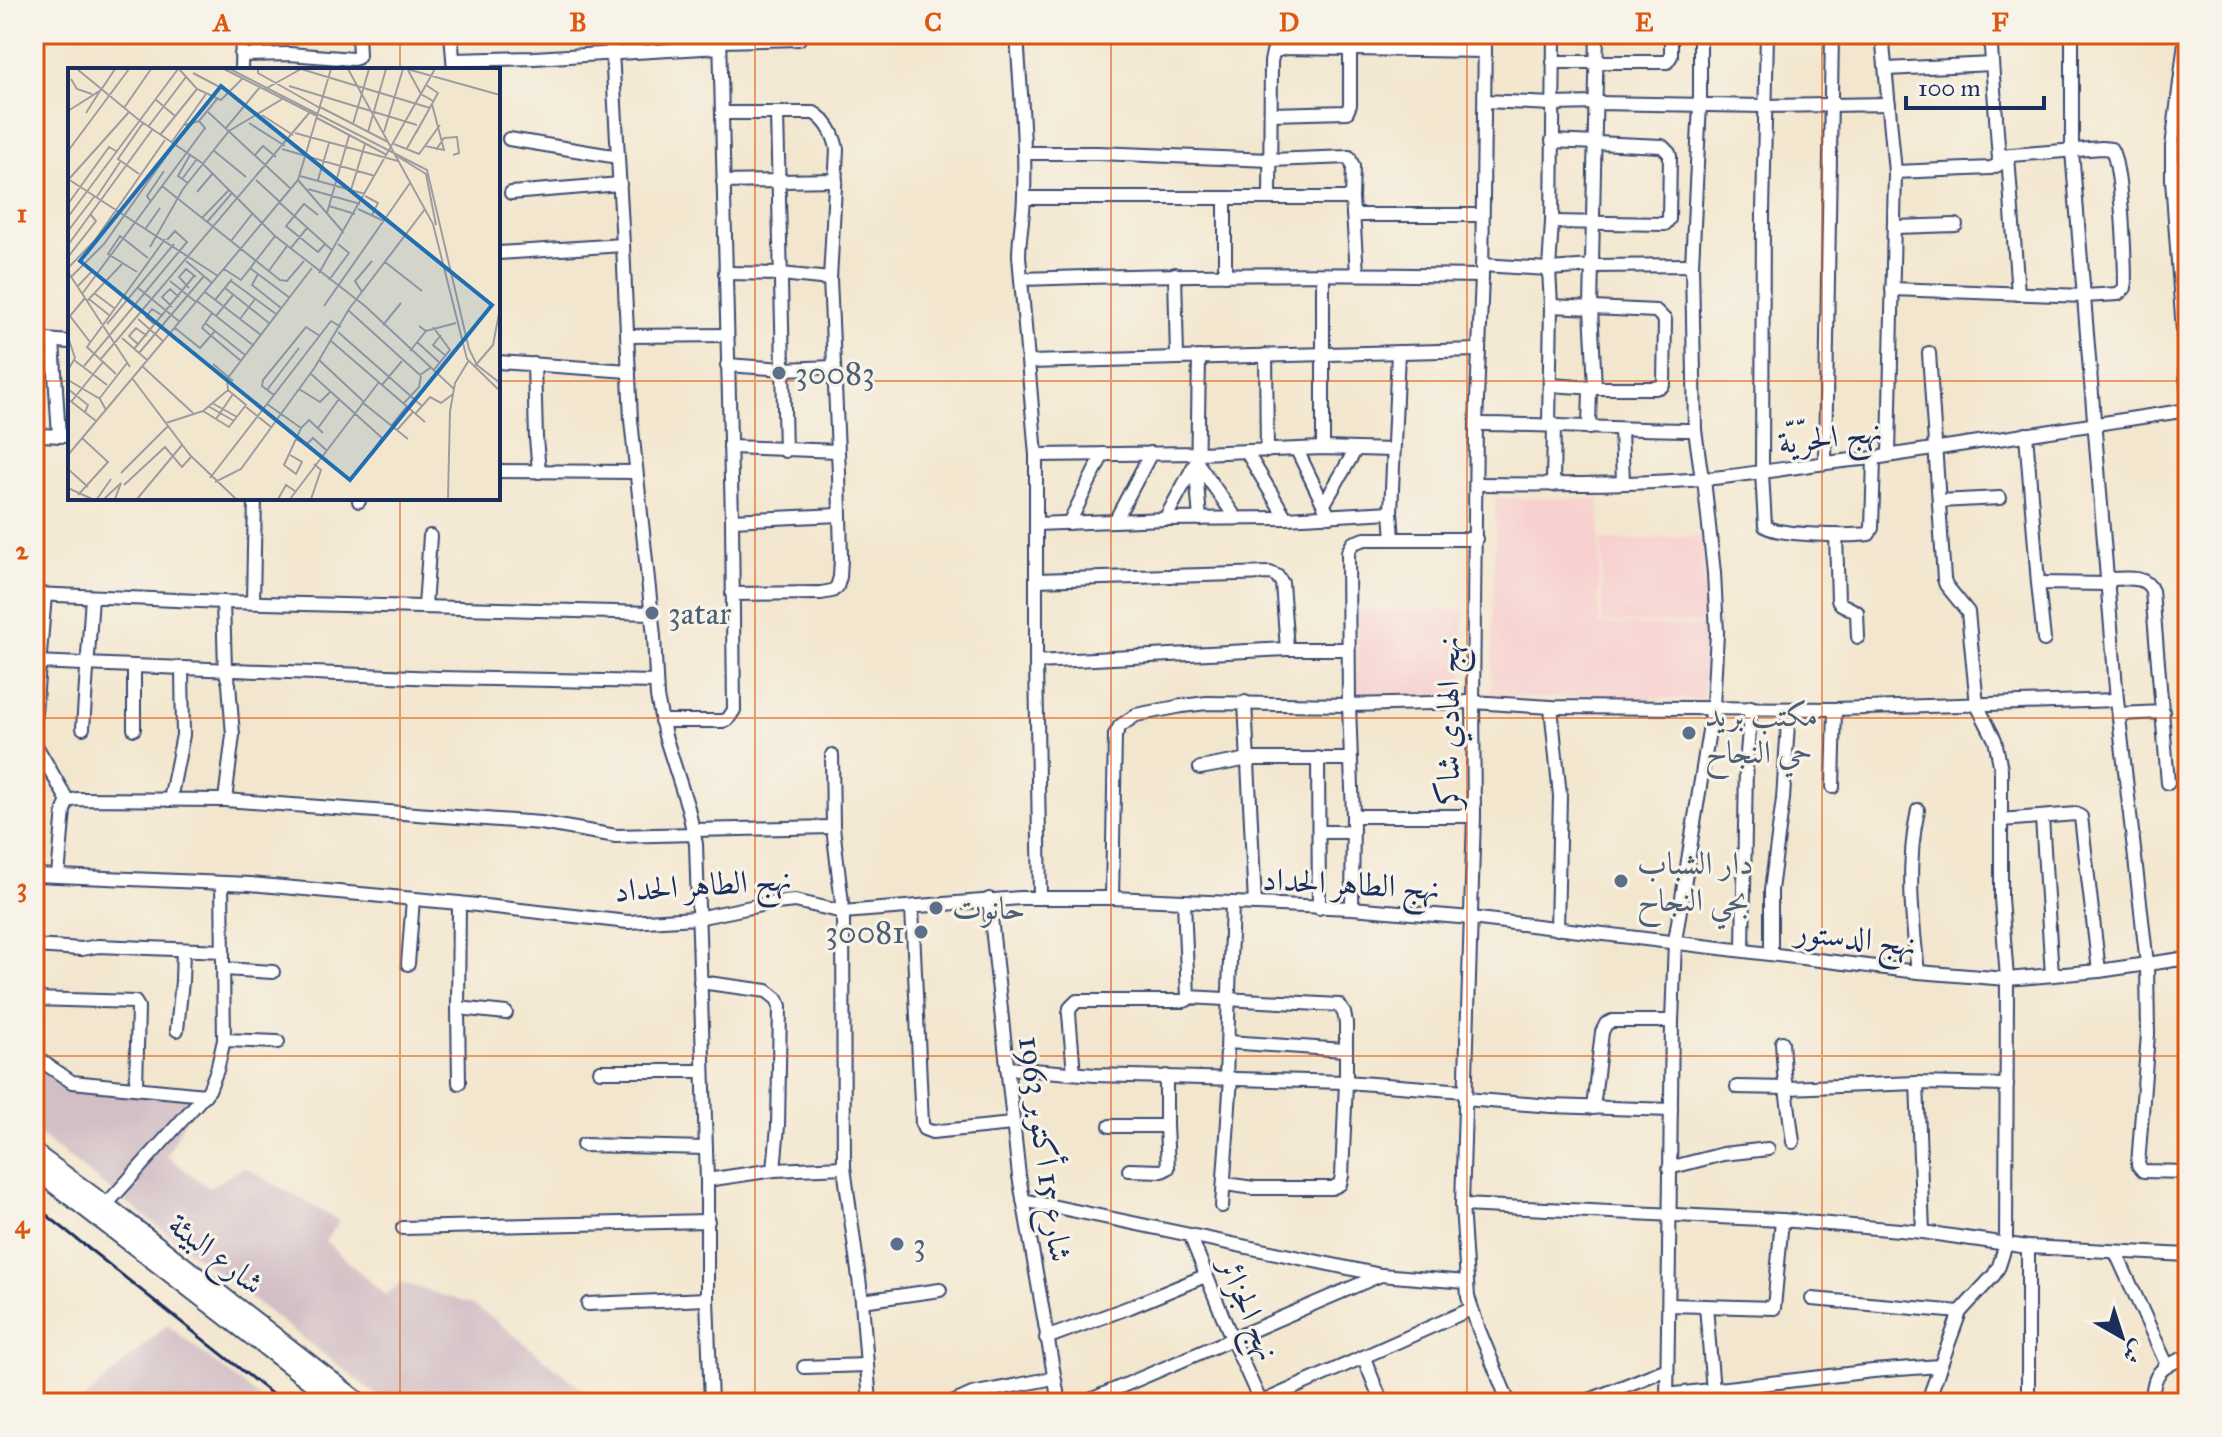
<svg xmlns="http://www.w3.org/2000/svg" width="2222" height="1437" viewBox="0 0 2222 1437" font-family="'IM FELL Great Primer',Amiri,serif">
<rect width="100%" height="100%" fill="#f7f3e8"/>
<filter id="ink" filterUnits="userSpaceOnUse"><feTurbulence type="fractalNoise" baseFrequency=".0125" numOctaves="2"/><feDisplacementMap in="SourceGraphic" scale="16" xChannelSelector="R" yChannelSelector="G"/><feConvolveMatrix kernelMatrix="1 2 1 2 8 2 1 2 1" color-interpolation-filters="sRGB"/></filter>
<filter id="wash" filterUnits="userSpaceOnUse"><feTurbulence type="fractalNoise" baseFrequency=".006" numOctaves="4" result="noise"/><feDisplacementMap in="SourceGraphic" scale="32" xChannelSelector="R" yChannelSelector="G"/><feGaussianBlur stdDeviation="1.8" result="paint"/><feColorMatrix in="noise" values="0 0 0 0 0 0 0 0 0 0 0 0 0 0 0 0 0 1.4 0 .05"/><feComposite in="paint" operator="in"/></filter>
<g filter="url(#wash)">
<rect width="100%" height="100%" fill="#f3e6ce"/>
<g fill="#f7d0cf">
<polygon points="1496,498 1600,499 1599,624 1706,626 1704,699 1491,697"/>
<polygon points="1702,536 1706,623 1602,622 1602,541"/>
<polygon points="1464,610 1463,695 1357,694 1358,611"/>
</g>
<g fill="#d2bec5">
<polygon points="34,1060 71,1088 196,1098 167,1156 209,1188 244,1167 339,1221 325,1241 385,1295 402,1283 471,1304 491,1317 600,1403 387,1403 34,1131"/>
<polygon points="167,1325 266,1403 84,1403 82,1401"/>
</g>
</g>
<g filter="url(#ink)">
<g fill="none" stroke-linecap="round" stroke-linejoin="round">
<defs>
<g id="minor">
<polyline points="451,34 454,70"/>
<polyline points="611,34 623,245 631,420 654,636 657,697 665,736 688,808 696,844 707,1180 707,1299 711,1403"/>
<path d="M1017,34C1020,87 1026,141 1024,194C1024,215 1019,235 1019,256L1036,455V662L1040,898"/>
<polyline points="1485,34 1482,276 1476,424 1473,702 1474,816 1462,1205 1468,1297 1479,1330 1509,1403"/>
<path d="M1767,34L1763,211L1762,472L1765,526C1777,536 1851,536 1869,534L1872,528L1874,458"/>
<polyline points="1882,34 1895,172 1889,455"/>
<polyline points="2072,34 2072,151 2117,700 2147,964 2148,1034 2138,1165 2143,1171 2188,1172"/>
<polyline points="2186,34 2172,147 2172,179 2188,400"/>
<polyline points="720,41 799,39"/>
<polyline points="241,55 289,54 353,59 357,58 359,55 358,34"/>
<polyline points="454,60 534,58 720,47"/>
<polyline points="1553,62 1667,62 1671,56 1671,34"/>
<polyline points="1886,69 1992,64"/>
<polyline points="241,70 242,34"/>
<polyline points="1485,101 1552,104 1597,103 1764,106 1889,104"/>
<path d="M723,113H814C827,121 834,134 837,149L830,279L839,473L841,558L840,577L837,587L832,591L821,593L732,594"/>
<polyline points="777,114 785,451"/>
<polyline points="1271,114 1347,112 1350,105 1350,49"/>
<polyline points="509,139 618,157"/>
<polyline points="1024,153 1098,153 1270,160 1349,157 1353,166 1352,198 1357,273"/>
<polyline points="2008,156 2018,294"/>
<polyline points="1895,172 1991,168 1998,165 1999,159 1990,34"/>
<polyline points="723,182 836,180"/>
<polyline points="511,193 620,184"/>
<polyline points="1024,198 1352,198"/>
<polyline points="1225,198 1225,275"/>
<polyline points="1270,198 1271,62 1273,52 1285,48 1485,51"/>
<polyline points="1353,215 1482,215"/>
<polyline points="1552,222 1665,224 1669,219 1670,156 1669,153 1662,146 1552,141"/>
<polyline points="1895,227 1956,225"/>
<polyline points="498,253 623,245"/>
<polyline points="1482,265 1549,269 1593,266 1692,265"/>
<polyline points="725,273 781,274 830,279"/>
<polyline points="1175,274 1177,357"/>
<path d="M1021,279C1175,274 1328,273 1482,276"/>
<path d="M1892,289L2084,296L2118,294L2125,288C2125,263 2122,166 2111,149L2102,148L1999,156"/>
<polyline points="628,336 727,335"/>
<polyline points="34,339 70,342"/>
<polyline points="53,341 59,436"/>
<polyline points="1266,355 1267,451"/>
<polyline points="1199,357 1197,483 1200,519"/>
<polyline points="498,362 629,371"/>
<polyline points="1029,362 1478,350"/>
<polyline points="534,364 536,438 539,472"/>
<polyline points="727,365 784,369 834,367"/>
<polyline points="1550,385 1595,388 1655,388 1662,386 1664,383 1665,320 1656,311 1551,306"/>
<polyline points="1595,388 1591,308 1597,34"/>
<path d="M1476,424C1549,424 1622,430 1695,430"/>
<polyline points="1549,424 1551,306 1549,269 1552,222 1554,34"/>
<polyline points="1589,428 1590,388"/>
<polyline points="1621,430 1623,482"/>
<polyline points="2026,434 2038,583"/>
<polyline points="34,435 70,436"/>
<polyline points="730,447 838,451"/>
<polyline points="1323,448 1323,276"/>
<polyline points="1297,450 1329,516"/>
<polyline points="1246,451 1286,518"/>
<polyline points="1036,455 1199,453 1323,448 1393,450"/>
<polyline points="1825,462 1832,34"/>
<polyline points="1198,464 1236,518"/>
<polyline points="498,471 636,472"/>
<path d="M1476,484C1552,485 1628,485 1703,479C1761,474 1817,462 1874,458L2188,410"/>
<polyline points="1553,485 1554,424"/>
<polyline points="359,501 359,498"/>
<polyline points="1939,501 2000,498"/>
<polyline points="1324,504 1356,449"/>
<polyline points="1165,519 1196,462"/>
<polyline points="732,520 839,515"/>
<polyline points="1115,521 1151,453"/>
<polyline points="1069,523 1103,454"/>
<polyline points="1036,524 1165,519 1286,518 1391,512"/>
<polyline points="1836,535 1838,600 1841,604 1857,612 1858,637"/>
<polyline points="1393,539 1391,512 1398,352"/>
<path d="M2108,579C2124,579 2146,574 2152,591L2168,783"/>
<polyline points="1036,580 1270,573 1277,576 1282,583 1287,649"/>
<polyline points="34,594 223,602 652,613"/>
<polyline points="223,602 225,669 229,684 233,735 225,800"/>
<polyline points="253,602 255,498"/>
<polyline points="425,606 430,536"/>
<polyline points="2044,640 2038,583 2109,584"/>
<polyline points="34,662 438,678 656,682"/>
<polyline points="1036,662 1287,649 1348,649"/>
<polyline points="134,666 134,729"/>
<polyline points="1245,702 1255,904"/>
<polyline points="1551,707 1560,796 1557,929"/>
<polyline points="2119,714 2163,712"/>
<polyline points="661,721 723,721 728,719 734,710 732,520 720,34"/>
<polyline points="34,724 45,595"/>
<polyline points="83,728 92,597"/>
<polyline points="34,742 68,801"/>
<polyline points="832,755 833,827 843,912 844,1167 862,1301 870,1403"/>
<polyline points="1318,758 1319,908"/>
<polyline points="1200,768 1249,759 1350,759"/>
<polyline points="1833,787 1835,709"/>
<polyline points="170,800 183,735 182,668"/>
<polyline points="1353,816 1474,816"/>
<polyline points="2042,818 2052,975"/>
<polyline points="2001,820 2076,814 2081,817 2099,971"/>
<polyline points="694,830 833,827"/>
<polyline points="1319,832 1353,832"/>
<polyline points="34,875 250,884 459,903 628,922 697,918 766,904 795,901 843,912 1020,898 1112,898 1352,908 1471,918 1918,972 2007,979 2099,971 2188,958"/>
<polyline points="58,876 64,810 68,801 77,799 225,800 541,823 616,836 695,834"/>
<polyline points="222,883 224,1040 278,1042"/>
<polyline points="1112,898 1115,735 1120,726 1136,715 1182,706 1207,703 1349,705 1473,702 1551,707 1835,709 2117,700"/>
<polyline points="989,899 1019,1176 1059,1403"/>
<polyline points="1184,902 1188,997"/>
<polyline points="912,908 922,1124 924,1129 932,1132 1012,1124"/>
<polyline points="1352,908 1353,816 1349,705 1348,552 1353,543 1365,539 1476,539"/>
<polyline points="34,946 82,949 98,946 223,951"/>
<polyline points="1743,950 1746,765 1751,707"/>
<polyline points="1771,954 1771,890 1783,799 1789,709"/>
<polyline points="408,964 413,899"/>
<polyline points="224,969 273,972"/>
<path d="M1918,972C1912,919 1906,863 1918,810"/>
<polyline points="700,982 767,991 777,999 780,1006 778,1126 774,1170"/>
<polyline points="34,999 135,1002 138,1007 136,1087"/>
<polyline points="458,1008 506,1013"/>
<polyline points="177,1030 182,981 183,950"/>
<polyline points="1228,1042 1345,1050"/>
<polyline points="1782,1042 1784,1073 1793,1142"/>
<polyline points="34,1056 72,1082 205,1095"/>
<polyline points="1007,1068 1095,1075 1346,1082 1465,1091"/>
<polyline points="600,1071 703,1071"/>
<polyline points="1074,1073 1069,1014 1070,1008 1077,1001 1184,1001 1187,1000 1188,997 1339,1005 1344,1013 1346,1023 1346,1082 1342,1176 1340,1184 1332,1188 1254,1188 1225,1184"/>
<polyline points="1226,1078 1232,904"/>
<polyline points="459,1083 458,1008 459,903"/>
<polyline points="1917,1083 1923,1232"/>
<polyline points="1737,1087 1787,1088 1917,1083 2007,1085"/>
<polyline points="1465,1099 1551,1106 1671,1110"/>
<polyline points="1593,1108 1602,1032 1606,1024 1612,1021 1672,1021"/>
<polyline points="1110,1126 1166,1126"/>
<polyline points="583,1145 706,1148"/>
<polyline points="1669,1168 1723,1154 1768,1149"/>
<polyline points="1129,1170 1162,1171 1168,1168 1166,1126 1166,1076"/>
<polyline points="707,1180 774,1170 844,1167"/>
<polyline points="1023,1200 1381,1275 1466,1282"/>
<polyline points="106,1205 209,1090 217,1070 224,1040"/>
<polyline points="1462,1205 1782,1220 1923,1232 2028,1247 2188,1255"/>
<polyline points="1222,1206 1231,1078"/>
<polyline points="403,1228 708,1221"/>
<polyline points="1190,1235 1232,1339 1261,1403"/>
<polyline points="2028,1247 2028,1403"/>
<polyline points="2116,1253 2167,1365"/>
<polyline points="1812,1299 1960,1312"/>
<polyline points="862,1301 940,1290"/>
<polyline points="588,1304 707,1299"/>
<polyline points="1669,1305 1774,1308 1782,1220"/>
<polyline points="1706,1306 1713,1391"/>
<polyline points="1046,1338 1130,1307 1205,1276"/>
<polyline points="1364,1358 1382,1403"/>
<polyline points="804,1367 867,1365"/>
<polyline points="1667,1395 1873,1371 1939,1366"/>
<polyline points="952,1403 972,1394 1054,1378"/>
<polyline points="1083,1403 1381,1275"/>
<polyline points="1260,1403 1471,1309"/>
<polyline points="1582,1403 1667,1369"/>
<polyline points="1667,1403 1672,1021 1675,941 1713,706 1717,633 1714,573 1704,479 1701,472 1695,430 1692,265 1700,104 1700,34"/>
<polyline points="1927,1403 1960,1312 1994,1275 1999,1266 2006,1244 2007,979 2001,898 2001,769 1995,740 1977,705 1968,612 1946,585 1944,579 1929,353"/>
<path d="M2152,1403C2153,1371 2160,1368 2188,1356"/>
</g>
<g id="major">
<polyline points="34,1152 106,1205 361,1403"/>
<polyline points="34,1169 338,1403"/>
</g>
</defs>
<use href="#minor" stroke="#3b4a6f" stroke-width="16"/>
<use href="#major" stroke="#3b4a6f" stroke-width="20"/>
<use href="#minor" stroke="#fff" stroke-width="12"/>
<use href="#major" stroke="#fff" stroke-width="16"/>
<polyline stroke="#1b2f5e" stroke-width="3" points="34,1205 283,1403"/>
</g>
</g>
<path fill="none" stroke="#de5710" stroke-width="2" stroke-opacity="0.55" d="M400,34V70M755,34V1403M1111,34V1403M1467,34V1403M1822,34V1403M34,381H70M498,381H2188M400,498V1403M34,718H2188M34,1056H2188"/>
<g fill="#5c6f8a" stroke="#f7f3e8" stroke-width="3">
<circle cx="779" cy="373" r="8"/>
<circle cx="652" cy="613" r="8"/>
<circle cx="1689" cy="733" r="8"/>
<circle cx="1621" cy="881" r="8"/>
<circle cx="936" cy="908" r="8"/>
<circle cx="921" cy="932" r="8"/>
<circle cx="897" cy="1244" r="8"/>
</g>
<g text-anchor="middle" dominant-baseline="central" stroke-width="6" stroke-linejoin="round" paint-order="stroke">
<g font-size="32" fill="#4e5e75" stroke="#f7f3e8" text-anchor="start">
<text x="795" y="373">30083</text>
<text x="668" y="613">3atar</text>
<text x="1705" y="715">مكتب بريد<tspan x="1705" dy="37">حي النجاح</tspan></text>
<text x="1637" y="863">دار الشباب<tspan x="1637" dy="37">بحي النجاح</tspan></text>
<text x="952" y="908">حانوت</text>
<text x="905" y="932" text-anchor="end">30081</text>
<text x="913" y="1244">3</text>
</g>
<g font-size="32" fill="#1b2f5e" stroke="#f7f3e8">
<text transform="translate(1830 437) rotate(-7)">نهج الحرّيّة</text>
<text transform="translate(1448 722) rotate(-90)">نهج الهادي شاكر</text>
<text transform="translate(1351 884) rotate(3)">نهج الطاهر الحداد</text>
<text transform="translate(703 885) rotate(-4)">نهج الطاهر الحداد</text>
<text transform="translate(1856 938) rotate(7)">نهج الدستور</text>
<text transform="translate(1045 1149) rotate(82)">شارع 15 أكتوبر 1963</text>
<text transform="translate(216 1254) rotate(38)">شارع البيئة</text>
<text transform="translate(1249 1309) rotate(67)">نهج الجزائر</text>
</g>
</g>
<g transform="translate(68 68)">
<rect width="432" height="432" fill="#f3e6ce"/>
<path fill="none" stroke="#9d9da1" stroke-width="2" d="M9,1L71,52L134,95L207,168L297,238L386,321M111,1L129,21L153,32L175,10M156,1L249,48M162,1L359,102L401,281L409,297L432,315M190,1V5L252,40M233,1L362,40M280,1L365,156L399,291L432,323M339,1L432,27M340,2L353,26L365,33M125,5L163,25M3,11L9,21L24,26M221,18L349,57M197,21L233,1M87,31L107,48M252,39L320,74M56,40L83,1M0,43L33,22L47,1M140,44L223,121M18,45L32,23M194,47L225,67M249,50L319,87M181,55L217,78M285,56L301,1M117,57L131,53L149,31M80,59L118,9M158,60L192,19M300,64L318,1M316,64L335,1M227,65L330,93M348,65L370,25L358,17M92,67L129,21M103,75L138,26M326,76L351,86L372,57M357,78L376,82L364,36M214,81L307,108M145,82L178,109M338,82L355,52M368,82L376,70L389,69L391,85L385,87M0,83L61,1M186,88L195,78L208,89M329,88L358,106L368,157M71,106L50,91L75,55M232,108L297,126M0,111L150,208M1,111L61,44M114,111L129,91M188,112L212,134M230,112L276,165M250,112L261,75M120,115L110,108L122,87M94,118L212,212L219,213L236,193M240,121L292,136M283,122L297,76M129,124L145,105M297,128L310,135L304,147M28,130L52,94M83,134L79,128L96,103M212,135L265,183M0,136L41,79L48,83M261,138L287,146M290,141L316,153M259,145L281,68M250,147L236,136L218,158L250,184L257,176M0,149L110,1M134,150L161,122M139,154L164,125M78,160L92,140M0,163L26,129M163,173L184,146M0,177L84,62M82,179L115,121L161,63L216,30M222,181L239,160M0,189L28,153L23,147M118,193L144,215M317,194L354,223M0,200L27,172L97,72M182,200L222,230M156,201L173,212L207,168M0,204L62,299M69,204L40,186L52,168L80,190M200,204L219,178M251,205L367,1M190,206L184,217L213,240M3,209L36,176L106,77M261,212L281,185L270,176M102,213L128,234M163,213L208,246M9,219L24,203L36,213M69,219L112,254M121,220L111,209L118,201L128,209M157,220L201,255M137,224L193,267M294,224L287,213L304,193M26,225L46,240M14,226L137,60L131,53M17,230L2,248L22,274M21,231L41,247M147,232L164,211M19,233L54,196M129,233L186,278M256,238L342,115M104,239L94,229L102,221L111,229M280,242L352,307L362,300M144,245L134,260L173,293M148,248L165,227M70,251L95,273M172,251L187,231M137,255L177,287M39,256L106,176M86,256L78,249L84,241L95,248M315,257L333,235M107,260L132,280L147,263M358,263L388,255M270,264L354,338M373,267L365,277L378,288M0,269L7,290L0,302M54,270L79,292M263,273L357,354M349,274L372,295M71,277L61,268L68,260L79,268M66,281L126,208M342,283L358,263L351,258M71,285L136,208M6,292L39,317M32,292L242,44M251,292L295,333M145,296L165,313M16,298L119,174L107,163L99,172M74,298L125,345M406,299L425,277L432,240M365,303L382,282L365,259M242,305L314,370L304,387M48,306L19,279L97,171M64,310L122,387L168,431M0,312L32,331L38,342M314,317L334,293M0,321L20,337L17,344M231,321L252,334L262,324M160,322L159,311L244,200M199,322L231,280M206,327L194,318L195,312L238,259L252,268M0,331L28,353M31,331L59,295M3,334L35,294M294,334L340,371M144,335L169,349M336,335L351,319L353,308M199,336L233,360M140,338L166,353M178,339L203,359M347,346L362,329L373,335L385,326M148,351L165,326M98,355L135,343L160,322L178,337L161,359L135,343M323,358L339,338M250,360L271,331M329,362L345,344M228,371L238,377L245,370L258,382M0,387L230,112L263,1M222,387L234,394L228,406L216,397L233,360L241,352L255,365M0,401L20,419M53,405L100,358M142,410L263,253L273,259M147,414L173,401L247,299L281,241L357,141M56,417L97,379L114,399L123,389M0,420L24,431M10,427L40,394L14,370M29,431L43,411M36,431L53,415L47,431M69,431L114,377M210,431L218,417L227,423M222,431L311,314M243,431L253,402L246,396M380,431L382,343L387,315L401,292"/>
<path fill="#1f6fb2" fill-opacity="0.15" stroke="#1f6fb2" stroke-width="4" d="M153,18L424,237L282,412L12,193Z"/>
<rect width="432" height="432" fill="none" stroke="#1b2f5e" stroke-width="4"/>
</g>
<rect width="2222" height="1437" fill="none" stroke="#f7f3e8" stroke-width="88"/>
<g transform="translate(2122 1337) rotate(141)" stroke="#f7f3e8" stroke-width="6" paint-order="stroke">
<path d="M0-6L14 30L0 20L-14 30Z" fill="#1b2f5e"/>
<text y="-12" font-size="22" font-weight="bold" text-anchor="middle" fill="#1b2f5e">ش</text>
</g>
<path d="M1906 96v12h138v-12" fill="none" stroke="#1b2f5e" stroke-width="4"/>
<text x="1918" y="96" font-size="24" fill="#1b2f5e" stroke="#f7f3e8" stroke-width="6" paint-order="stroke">100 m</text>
<rect x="44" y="44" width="2134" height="1349" fill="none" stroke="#de5710" stroke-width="3"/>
<g font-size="26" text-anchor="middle" font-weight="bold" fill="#de5710">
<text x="222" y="31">A</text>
<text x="578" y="31">B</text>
<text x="933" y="31">C</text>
<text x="1289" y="31">D</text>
<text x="1644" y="31">E</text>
<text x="2000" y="31">F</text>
<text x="22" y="222">1</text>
<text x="22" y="559">2</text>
<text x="22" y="896">3</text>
<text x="22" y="1233">4</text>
</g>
</svg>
